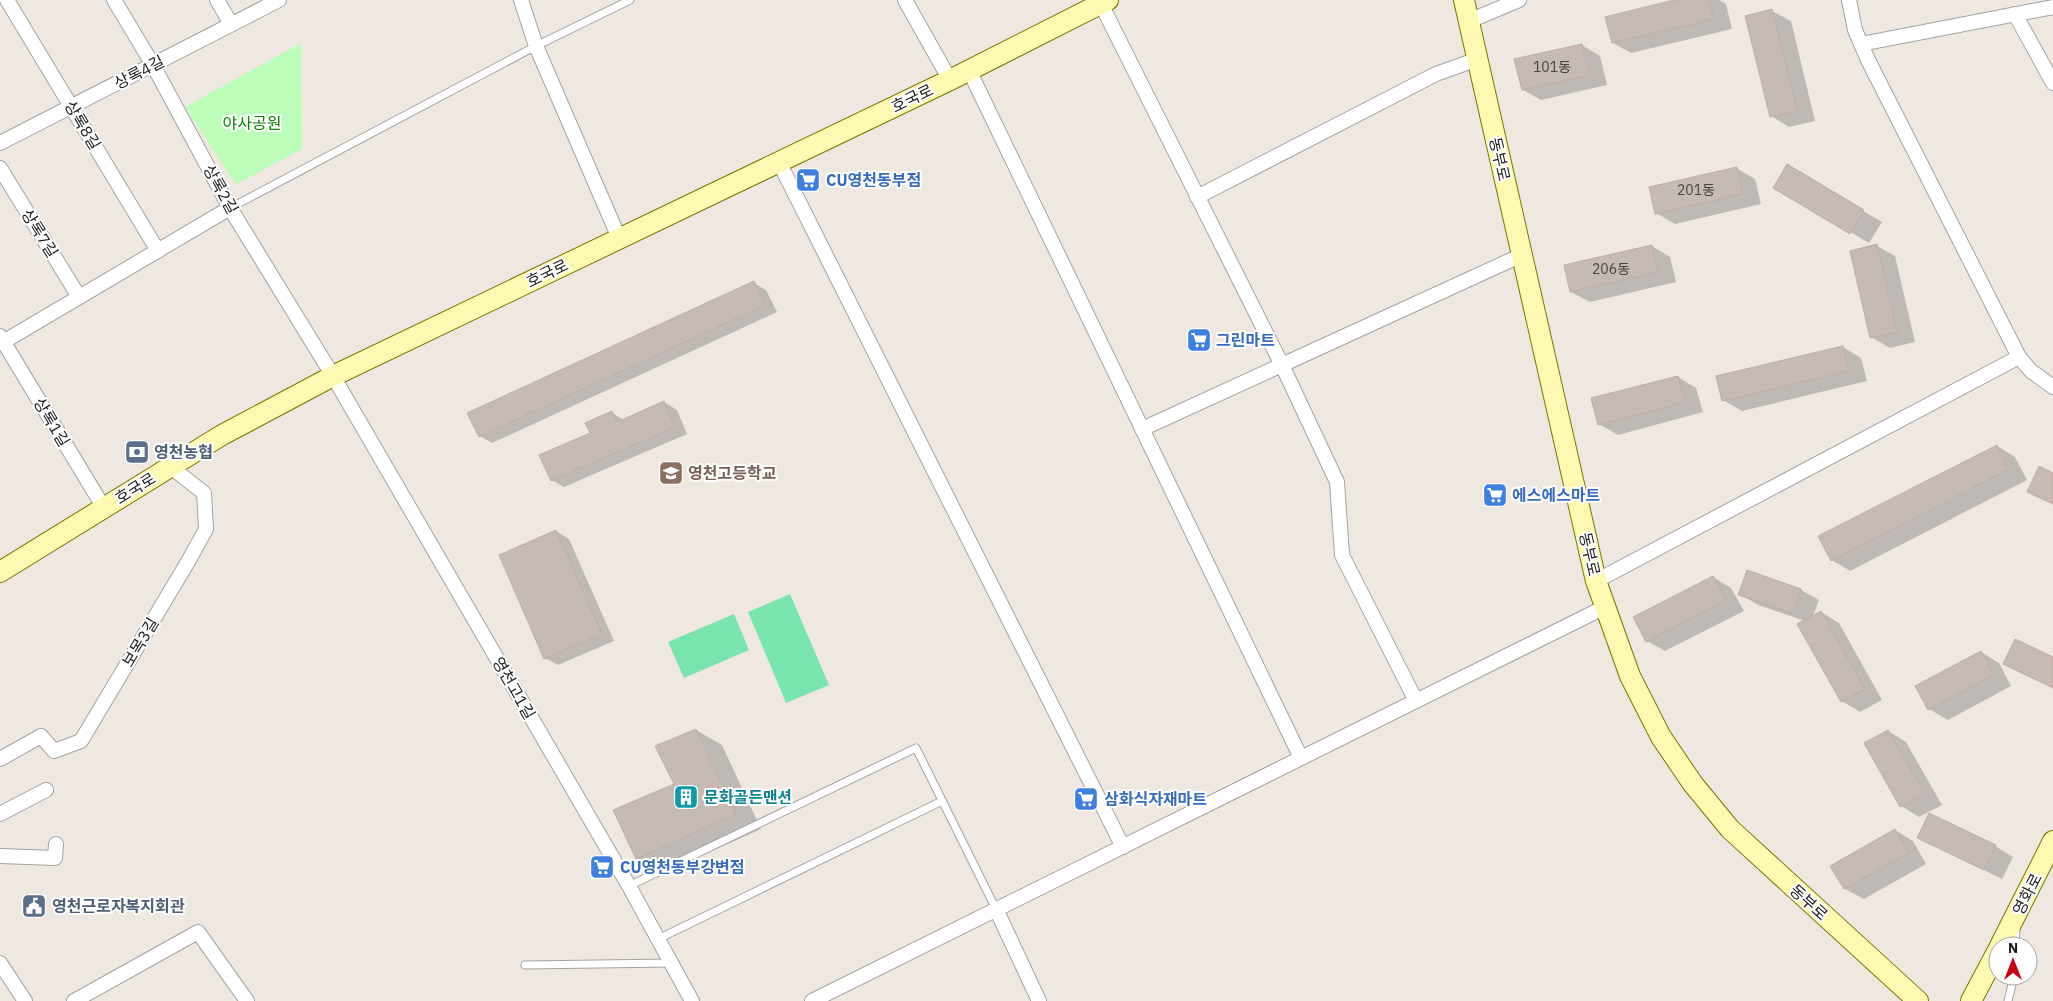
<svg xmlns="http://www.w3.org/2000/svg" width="2053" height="1001" viewBox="0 0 2053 1001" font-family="'IBM Plex Sans','Noto Sans KR',sans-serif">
<rect width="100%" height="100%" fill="#eee8e1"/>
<polygon fill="#bcfdba" points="301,43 302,149 236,184 185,107"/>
<g fill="#79e4ae">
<polygon points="790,594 829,685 786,703 748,612"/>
<polygon points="734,614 749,650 684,678 668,642"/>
</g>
<g fill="#0003">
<polygon points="1679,0 1719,0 1726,4 1732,29 1631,53 1613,43"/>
<polygon points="1772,11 1791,21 1815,121 1789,127 1771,116"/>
<polygon points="1582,45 1600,56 1607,85 1541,100 1523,90"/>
<polygon points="1787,166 1882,222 1869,243 1775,187"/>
<polygon points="1736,168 1755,179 1761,204 1675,224 1656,213"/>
<polygon points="1652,246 1670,257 1676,282 1590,302 1571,292"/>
<polygon points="1877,246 1895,256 1915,342 1890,348 1871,337"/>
<polygon points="754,283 766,290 777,312 492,443 480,436"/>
<polygon points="1843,347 1861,358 1867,381 1742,411 1723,400"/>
<polygon points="1678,377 1696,388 1703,412 1618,435 1599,424"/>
<polygon points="664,402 677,410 687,434 564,487 552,480 612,413 624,420"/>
<polygon points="1997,446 2015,457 2027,480 1850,571 1832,560"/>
<polygon points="556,531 569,539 614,641 558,665 545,658"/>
<polygon points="1713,577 1731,588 1744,611 1665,651 1647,641"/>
<polygon points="1801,590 1819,600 1813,616 1821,612 1839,623 1882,700 1860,712 1842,701 1805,621 1758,605 1740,594"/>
<polygon points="1981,652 1999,663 2011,686 1948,720 1929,709"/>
<polygon points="2053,659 2053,688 2005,664"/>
<polygon points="696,730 722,745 761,829 663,873 637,858 675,785"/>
<polygon points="1888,731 1906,742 1942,805 1919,817 1901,806 1865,744"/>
<polygon points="1895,830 1913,841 1926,864 1864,899 1845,889 1832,866"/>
<polygon points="1918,837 1995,846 2013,857 2002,879"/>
</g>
<g fill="#c6bab4" stroke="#c1ada3">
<polygon points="1674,0 1709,0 1714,19 1612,43 1605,17"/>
<polygon points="1772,9 1797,111 1770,117 1745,16"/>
<polygon points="1582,44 1589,75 1522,90 1514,59"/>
<polygon points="1787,164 1864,210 1850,234 1773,188"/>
<polygon points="1737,167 1743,194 1655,214 1649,187"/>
<polygon points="1877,244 1897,332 1870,338 1850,251"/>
<polygon points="1652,245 1658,272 1570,292 1564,265"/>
<polygon points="754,281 765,305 479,437 467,413"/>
<polygon points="1843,346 1849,371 1722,401 1716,376"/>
<polygon points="1678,376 1685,402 1598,425 1591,398"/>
<polygon points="664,401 675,427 551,481 539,455 590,433 585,423 612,411 617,422"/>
<polygon points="1997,445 2009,469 1831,561 1818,536"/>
<polygon points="2039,466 2053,473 2053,504 2027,492"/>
<polygon points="556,530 602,634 544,659 499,555"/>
<polygon points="1747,570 1801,589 1793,613 1738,595"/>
<polygon points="1713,576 1726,600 1646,642 1633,617"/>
<polygon points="1821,611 1865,689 1841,702 1797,624"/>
<polygon points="2015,639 2053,657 2053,688 2003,664"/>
<polygon points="1981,651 1994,675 1928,710 1915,686"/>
<polygon points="696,729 736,814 636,859 613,810 674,784 655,746"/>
<polygon points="1888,730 1925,794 1900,807 1864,743"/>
<polygon points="1929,813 1996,845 1984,870 1917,838"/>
<polygon points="1895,829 1909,853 1844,889 1830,866"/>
</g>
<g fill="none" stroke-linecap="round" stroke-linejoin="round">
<defs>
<g id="lane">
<polyline points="230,208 536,46 630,0"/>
<polyline points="629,886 916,748 996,909"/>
<polyline points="658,939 942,801"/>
<polyline points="2015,946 2016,929"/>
<polyline points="525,965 671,963"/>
<polyline points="2008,1001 2014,976"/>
</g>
<g id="street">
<polyline points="7,0 158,251"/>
<polyline points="114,0 153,65 230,208 333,376 629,886 692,1001"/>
<polyline points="217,0 231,24"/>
<polyline points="521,0 536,46 619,238"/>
<polyline points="905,0 950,80"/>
<polyline points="1849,0 1855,30 1868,60 2019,357 2031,371 2053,387"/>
<polyline points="1101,4 1282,365 1337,482 1342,555 1416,701"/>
<polyline points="2015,14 2053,83"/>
<polyline points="1469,21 1519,0"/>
<polyline points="1861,44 2053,7"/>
<polyline points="969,70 1301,758"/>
<polyline points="0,143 279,0"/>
<polyline points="779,162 1123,847"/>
<polyline points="0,168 79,297"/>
<polyline points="1197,197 1436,74 1478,59"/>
<polyline points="0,336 104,508"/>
<polyline points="3,342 230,208"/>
<polyline points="1142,429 1522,255"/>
<polyline points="1596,581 2019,357"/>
<polyline points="0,759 41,736 54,751 81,741 189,560 206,529 204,493 171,467"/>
<polyline points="0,814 46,790"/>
<polyline points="0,856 55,858 56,844"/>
<polyline points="996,909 1039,1001"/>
<polyline points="0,963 25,1001"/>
<polyline points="74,1001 198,932 247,1001"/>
<polyline points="812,1001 1605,607"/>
</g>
<g id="secondary">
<polyline points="1464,0 1596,581 1630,676 1661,737 1693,784 1730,829 1918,1001"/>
<polyline points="0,572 222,435 333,376 950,80 1108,0"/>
<polyline points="2000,946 2053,841"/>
<polyline points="1971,1001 1998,950"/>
</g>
</defs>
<use href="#lane" stroke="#a3a3a3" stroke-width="9"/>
<use href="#street" stroke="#a3a3a3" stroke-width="16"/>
<use href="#secondary" stroke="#777600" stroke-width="22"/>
<use href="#lane" stroke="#fff" stroke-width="7"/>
<use href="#street" stroke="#fff" stroke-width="14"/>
<use href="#secondary" stroke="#fdf9b0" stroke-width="20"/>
</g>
<defs>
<symbol id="supermarket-square" viewBox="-11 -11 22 22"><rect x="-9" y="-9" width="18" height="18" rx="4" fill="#3f7fe0" stroke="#fff"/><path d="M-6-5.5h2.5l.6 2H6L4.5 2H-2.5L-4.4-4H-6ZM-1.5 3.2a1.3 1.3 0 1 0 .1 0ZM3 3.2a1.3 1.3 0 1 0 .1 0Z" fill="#fff"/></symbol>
<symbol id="bank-square" viewBox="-11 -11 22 22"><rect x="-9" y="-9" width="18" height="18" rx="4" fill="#5c6f8a" stroke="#fff"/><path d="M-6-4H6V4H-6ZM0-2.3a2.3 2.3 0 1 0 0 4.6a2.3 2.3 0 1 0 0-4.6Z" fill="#fff"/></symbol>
<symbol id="school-square" viewBox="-11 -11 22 22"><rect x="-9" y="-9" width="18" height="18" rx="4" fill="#8d6e63" stroke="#fff"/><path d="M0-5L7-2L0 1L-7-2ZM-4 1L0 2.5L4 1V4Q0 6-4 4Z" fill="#fff"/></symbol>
<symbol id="building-square" viewBox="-11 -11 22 22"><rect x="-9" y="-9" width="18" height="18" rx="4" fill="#0f9aa8" stroke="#fff"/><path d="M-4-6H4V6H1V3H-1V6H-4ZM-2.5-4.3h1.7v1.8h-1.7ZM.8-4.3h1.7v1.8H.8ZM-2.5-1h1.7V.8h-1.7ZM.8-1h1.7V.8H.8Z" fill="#fff"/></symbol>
<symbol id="civic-square" viewBox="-11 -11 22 22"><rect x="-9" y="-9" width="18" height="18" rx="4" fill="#5c6f8a" stroke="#fff"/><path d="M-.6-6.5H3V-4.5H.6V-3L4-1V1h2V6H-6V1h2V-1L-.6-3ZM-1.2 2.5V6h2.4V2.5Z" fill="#fff"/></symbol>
</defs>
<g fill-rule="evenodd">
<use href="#supermarket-square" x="794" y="166" width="28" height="28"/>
<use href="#supermarket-square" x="1185" y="326" width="28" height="28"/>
<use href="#bank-square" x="123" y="438" width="28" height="28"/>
<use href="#school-square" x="657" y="459" width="28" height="28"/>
<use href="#supermarket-square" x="1481" y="481" width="28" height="28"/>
<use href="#building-square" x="672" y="783" width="28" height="28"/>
<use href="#supermarket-square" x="1072" y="785" width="28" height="28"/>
<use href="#supermarket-square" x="588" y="853" width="28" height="28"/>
<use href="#civic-square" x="20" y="892" width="28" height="28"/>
</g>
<g text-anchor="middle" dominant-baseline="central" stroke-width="4" stroke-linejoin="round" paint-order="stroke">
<g font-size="14" fill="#464442">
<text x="1552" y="67">101동</text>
<text x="1696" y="190">201동</text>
<text x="1611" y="269">206동</text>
</g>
<g font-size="16" fill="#1c1c1c" stroke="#fff">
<text transform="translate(139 72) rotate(-27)">상록4길</text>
<text transform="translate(912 98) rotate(-26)">호국로</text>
<text transform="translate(83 125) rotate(59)">상록8길</text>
<text transform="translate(1500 159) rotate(77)">동부로</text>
<text transform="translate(221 189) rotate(61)">상록2길</text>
<text transform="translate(40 233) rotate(58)">상록7길</text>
<text transform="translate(547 273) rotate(-26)">호국로</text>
<text transform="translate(52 422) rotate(59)">상록1길</text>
<text transform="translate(135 488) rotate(-32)">호국로</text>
<text transform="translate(1590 554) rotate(77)">동부로</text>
<text transform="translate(140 642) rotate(-59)">보목3길</text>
<text transform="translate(514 688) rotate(60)">영천고1길</text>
<text transform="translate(2027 894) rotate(-63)">영화로</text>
<text transform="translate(1809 902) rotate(42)">동부로</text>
</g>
<g font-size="16" fill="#088004" stroke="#fff">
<text x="252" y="123">야사공원</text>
</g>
<g font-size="16" font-weight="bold" fill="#366cbe" stroke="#fff" text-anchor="start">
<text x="826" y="180">CU영천동부점</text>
<text x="1216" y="340">그린마트</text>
<text x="1512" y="495">에스에스마트</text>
<text x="1104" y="799">삼화식자재마트</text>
<text x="620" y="867">CU영천동부강변점</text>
</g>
<g font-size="16" font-weight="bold" fill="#4e5e75" stroke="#fff" text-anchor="start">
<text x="154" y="452">영천농협</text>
<text x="52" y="906">영천근로자복지회관</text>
</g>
<g font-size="16" font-weight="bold" fill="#785e54" stroke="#fff" text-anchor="start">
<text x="688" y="473">영천고등학교</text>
</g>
<g font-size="16" font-weight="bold" fill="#0d838f" stroke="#fff" text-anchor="start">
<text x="704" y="797">문화골든맨션</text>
</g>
</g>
<g transform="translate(2013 961)"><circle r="24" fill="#ffffff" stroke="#a4a4a4"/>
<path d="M0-4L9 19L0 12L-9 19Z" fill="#c90016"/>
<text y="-8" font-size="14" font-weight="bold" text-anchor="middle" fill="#1c1c1c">N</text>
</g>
</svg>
